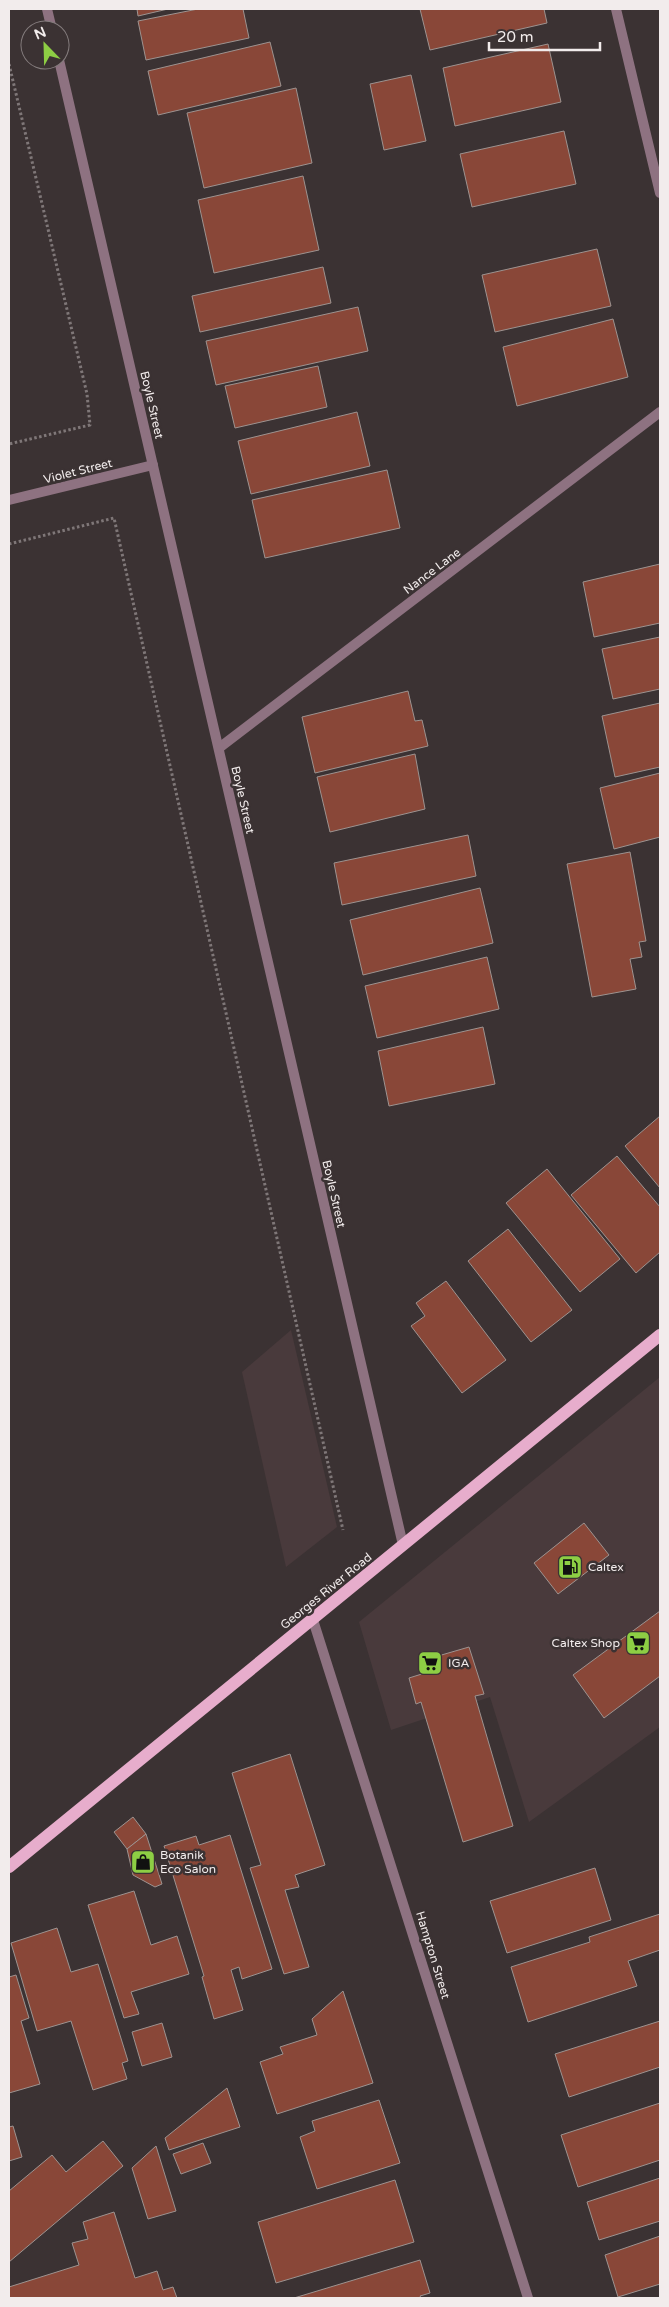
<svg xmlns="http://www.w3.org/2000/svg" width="669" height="2307" viewBox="0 0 669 2307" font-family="'Varela Round',sans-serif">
<rect width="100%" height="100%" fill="#3b3233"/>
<g fill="#493a3c">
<polygon points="291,1330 337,1527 286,1567 242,1372"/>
<polygon points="660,1377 660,1727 529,1822 490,1697 391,1730 359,1622"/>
</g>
<g fill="#894738" stroke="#9d9390">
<polygon points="137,9 168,9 138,16"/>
<polygon points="198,9 243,9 249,38 146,60 138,21"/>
<polygon points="420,9 544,9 547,23 430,50"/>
<polygon points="270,42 281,86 158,115 148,71"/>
<polygon points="548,44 561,102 455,126 443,68"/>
<polygon points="411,75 426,141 384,150 370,84"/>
<polygon points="296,88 312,163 204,188 187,113"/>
<polygon points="564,131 576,184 472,207 460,154"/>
<polygon points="303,176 319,250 214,273 198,200"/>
<polygon points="597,249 611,306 495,332 482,275"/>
<polygon points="323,267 331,303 200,332 192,296"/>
<polygon points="358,307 368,351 216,385 206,341"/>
<polygon points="613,319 628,377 517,406 503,347"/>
<polygon points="318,366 327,407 235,428 225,386"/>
<polygon points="357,412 370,466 251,494 238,441"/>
<polygon points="387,470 400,528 265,558 252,500"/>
<polygon points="660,564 660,623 594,637 583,582"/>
<polygon points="660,637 660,689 613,699 602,649"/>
<polygon points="408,691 415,721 422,720 428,746 315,773 302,717"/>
<polygon points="660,703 660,767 615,777 602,716"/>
<polygon points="415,754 425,809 330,832 317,777"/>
<polygon points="660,773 660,837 614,849 600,788"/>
<polygon points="468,835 476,876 342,905 334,863"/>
<polygon points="630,852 646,941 639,942 642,957 630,959 636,989 592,997 567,864"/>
<polygon points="480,888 493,943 363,975 350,920"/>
<polygon points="487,957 499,1009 377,1038 365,986"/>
<polygon points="483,1027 495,1084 389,1106 378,1051"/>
<polygon points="660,1116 660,1188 625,1146"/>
<polygon points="617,1156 660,1207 660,1252 636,1273 571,1195"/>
<polygon points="547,1169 620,1259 580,1292 506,1203"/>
<polygon points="508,1229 572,1310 531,1342 468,1261"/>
<polygon points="446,1281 506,1360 462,1393 411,1326 425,1316 416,1303"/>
<polygon points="584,1523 609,1555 558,1594 534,1563"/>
<polygon points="660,1611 660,1676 604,1718 573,1675"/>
<polygon points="469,1647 484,1694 475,1696 513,1826 463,1842 421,1702 416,1704 409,1678 441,1668 438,1656"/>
<polygon points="290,1754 325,1865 295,1875 299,1887 285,1890 309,1967 284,1974 250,1868 261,1865 232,1773"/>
<polygon points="133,1817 146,1834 127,1849 114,1832"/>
<polygon points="146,1834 162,1884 155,1887 133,1875 127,1849"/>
<polygon points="230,1835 272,1969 242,1979 239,1967 231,1970 243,2010 214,2019 202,1977 204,1976 164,1846 196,1836 199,1845"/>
<polygon points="595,1868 611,1920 507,1953 490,1901"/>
<polygon points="134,1891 151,1945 177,1936 189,1974 131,1992 139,2014 124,2018 88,1905"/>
<polygon points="660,1914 660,1950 628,1961 637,1986 528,2022 511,1967 590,1942 589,1937"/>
<polygon points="57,1928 71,1972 98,1964 128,2061 122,2063 127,2079 93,2090 71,2021 37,2031 11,1943"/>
<polygon points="16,1975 29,2018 21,2021 40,2084 9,2093 9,1977"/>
<polygon points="343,1991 373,2083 277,2114 260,2062 283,2054 280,2047 317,2035 312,2019"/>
<polygon points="660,2021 660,2067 569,2097 555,2054"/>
<polygon points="162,2023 172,2057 142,2066 132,2032"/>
<polygon points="227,2088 240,2127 169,2150 165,2138"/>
<polygon points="379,2100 400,2163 317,2189 300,2137 315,2131 312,2121"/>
<polygon points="660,2103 660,2160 578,2187 561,2135"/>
<polygon points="13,2126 22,2157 9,2161 9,2127"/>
<polygon points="103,2141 123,2166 9,2262 9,2191 52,2155 66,2172"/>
<polygon points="203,2143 211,2163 181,2174 173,2154"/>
<polygon points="156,2146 176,2211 148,2219 132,2168"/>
<polygon points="660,2178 660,2221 599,2240 587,2202"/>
<polygon points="395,2180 414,2242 276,2283 258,2222"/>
<polygon points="114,2212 135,2278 157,2271 163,2290 173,2287 177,2298 9,2298 9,2287 79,2265 72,2243 88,2239 83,2222"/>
<polygon points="660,2236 660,2284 618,2297 605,2255"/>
<polygon points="420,2260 430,2293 420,2296 421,2298 294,2298"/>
</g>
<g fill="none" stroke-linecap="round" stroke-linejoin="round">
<g stroke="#7f7778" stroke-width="3" stroke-dasharray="2.5 2.5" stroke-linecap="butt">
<polyline points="9,64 87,394 90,425 9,444"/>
<polyline points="9,544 114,518 343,1530"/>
</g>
<polyline stroke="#8e7281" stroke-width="10" points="219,748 660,412"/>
<g stroke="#8e7281" stroke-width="10">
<polyline points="47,9 52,30"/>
<polyline points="616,9 660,193"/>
<polyline points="59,60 403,1545"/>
<polyline points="9,500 153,465"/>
<polyline points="313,1620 528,2298"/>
</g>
<polyline stroke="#e7adcc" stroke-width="12" points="9,1867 660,1335"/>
</g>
<defs>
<symbol id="fuel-square" viewBox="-11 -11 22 22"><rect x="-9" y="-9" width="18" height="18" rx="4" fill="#8dce44" stroke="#3b3233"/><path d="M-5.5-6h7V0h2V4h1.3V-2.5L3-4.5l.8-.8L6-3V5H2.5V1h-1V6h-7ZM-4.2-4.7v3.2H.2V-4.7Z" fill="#111"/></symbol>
<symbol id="supermarket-square" viewBox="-11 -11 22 22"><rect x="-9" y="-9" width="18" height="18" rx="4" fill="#8dce44" stroke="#3b3233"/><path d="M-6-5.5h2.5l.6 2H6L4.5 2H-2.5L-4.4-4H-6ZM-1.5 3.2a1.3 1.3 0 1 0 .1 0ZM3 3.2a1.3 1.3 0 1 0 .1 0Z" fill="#111"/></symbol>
<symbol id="shop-square" viewBox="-11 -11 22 22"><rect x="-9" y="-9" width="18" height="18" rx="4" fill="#8dce44" stroke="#3b3233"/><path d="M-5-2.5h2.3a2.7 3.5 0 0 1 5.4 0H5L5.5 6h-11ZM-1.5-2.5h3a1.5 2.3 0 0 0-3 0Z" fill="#111"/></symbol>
</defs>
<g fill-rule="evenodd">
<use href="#fuel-square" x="556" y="1553" width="28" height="28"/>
<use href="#supermarket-square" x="624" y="1629" width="28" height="28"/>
<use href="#supermarket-square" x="416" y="1649" width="28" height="28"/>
<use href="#shop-square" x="129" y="1848" width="28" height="28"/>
</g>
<g text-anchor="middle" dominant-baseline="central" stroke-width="5" stroke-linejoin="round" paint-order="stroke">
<g font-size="12" fill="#f2ecec" stroke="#3b3233">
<text transform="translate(152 405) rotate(77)">Boyle Street</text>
<text transform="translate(78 471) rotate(-14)">Violet Street</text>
<text transform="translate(432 571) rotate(-37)">Nance Lane</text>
<text transform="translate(243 800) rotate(77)">Boyle Street</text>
<text transform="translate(334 1194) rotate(77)">Boyle Street</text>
<text transform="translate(326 1591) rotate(-39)">Georges River Road</text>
<text transform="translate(433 1955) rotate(73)">Hampton Street</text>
</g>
<g font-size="12" fill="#f2ecec" stroke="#3b3233" text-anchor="start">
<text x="588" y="1567">Caltex</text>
<text x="620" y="1643" text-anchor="end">Caltex Shop</text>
<text x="448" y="1663">IGA</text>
<text x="160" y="1855">Botanik<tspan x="160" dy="14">Eco Salon</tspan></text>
</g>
</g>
<rect width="669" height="2307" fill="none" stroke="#f2ecec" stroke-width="20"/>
<g transform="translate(45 45) rotate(337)"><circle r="24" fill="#3b3233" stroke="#847c7d"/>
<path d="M0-4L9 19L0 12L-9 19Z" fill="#8dce44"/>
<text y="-8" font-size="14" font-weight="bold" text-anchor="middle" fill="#f2ecec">N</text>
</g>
<path d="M489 42v8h111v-8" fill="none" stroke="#f2ecec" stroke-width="2.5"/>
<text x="497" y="42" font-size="15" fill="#f2ecec" stroke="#3b3233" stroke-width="4" paint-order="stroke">20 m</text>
</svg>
